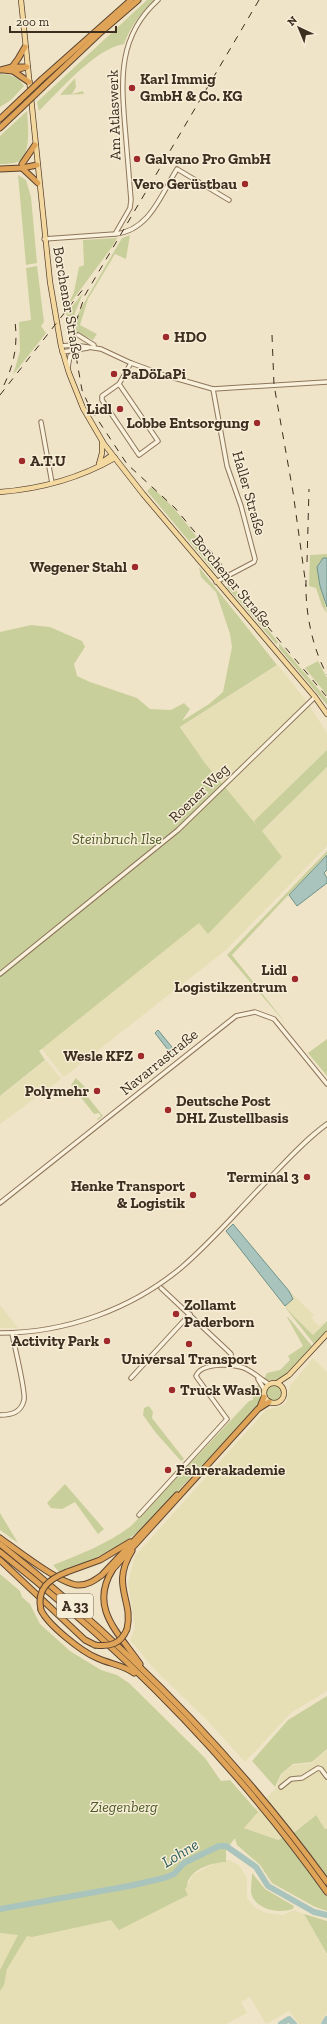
<svg xmlns="http://www.w3.org/2000/svg" width="327" height="2024" viewBox="0 0 327 2024" font-family="'Zilla Slab',serif">
<rect width="100%" height="100%" fill="#f0e4c8"/>
<g fill="#e6deb5">
<polygon points="278,665 307,702 199,807 185,746 191,743 181,727"/>
<polygon points="309,705 327,733 327,750 254,821 263,831 327,767 327,846 226,950 64,1077 0,996 186,826"/>
<polygon points="46,1060 61,1079 0,1124 0,1097"/>
<polygon points="289,1291 314,1315 311,1318 319,1326 327,1318 313,1335 285,1306 293,1299"/>
<polygon points="0,1304 0,1305 18,1328 0,1328"/>
<polygon points="313,1358 327,1372 327,1691 292,1712 245,1762 205,1718 156,1671 130,1640 135,1628 128,1583 135,1556 266,1410 281,1406 286,1403 290,1386"/>
<polygon points="327,1750 327,1827 325,1828 315,1815 295,1831 278,1840 245,1828 241,1824 276,1788 282,1774 293,1765 312,1763"/>
<polygon points="219,1860 229,1860 239,1865 247,1878 247,1898 254,1907 266,1913 283,1915 294,1910 304,1914 327,1955 327,2013 320,2024 299,2024 289,2011 266,2024 250,1997 241,2002 247,2013 226,2024 0,2024 0,1928 185,1889 193,1875"/>
</g>
<g fill="#c9cf9b">
<path d="M147,0H155C140,14 131,25 124,44C96,48 59,91 39,111L37,102Z"/>
<path d="M0,74C10,74 19,77 24,86L11,100L0,107Z"/>
<polygon points="75,78 76,87 72,94 83,91 84,94 60,95"/>
<path d="M27,111C28,122 31,152 21,160C16,164 7,164 0,164V136Z"/>
<polygon points="18,175 26,180 31,197 37,263 26,265"/>
<polygon points="130,235 126,259 115,254 88,299 80,325 97,334 93,340 78,333 75,330 78,314 88,296 122,238"/>
<polygon points="117,238 112,247 66,309 74,292 79,267 84,265 83,240"/>
<polygon points="37,266 44,322 41,326 46,333 13,375 20,351 19,322 31,320 26,268"/>
<polygon points="83,293 75,313 74,327 66,314"/>
<path d="M151,487C179,509 198,540 220,568L217,571H214L147,491Z"/>
<polygon points="327,554 327,558 320,561 317,567 327,613 322,606 316,588 309,586 310,555"/>
<polygon points="199,567 277,665 180,727 204,762 258,827 254,821 327,750 327,767 262,831 282,857 208,934 199,923 39,1051 45,1060 0,1096 0,632 31,625 50,627 82,641 85,647 74,664 77,676 90,682 137,698 150,709 171,710 184,703 190,709 182,721 209,704 223,692 232,647 230,634 216,592 201,577"/>
<polygon points="231,584 278,642 277,644 276,644 227,587"/>
<polygon points="279,643 327,699 327,705 279,648"/>
<polygon points="318,661 327,678 327,695 305,668"/>
<polygon points="327,851 327,854 232,955 287,1025 227,955"/>
<polygon points="327,1039 327,1076 308,1053"/>
<polygon points="76,1078 85,1087 83,1091 103,1116 98,1120 97,1119 101,1116 99,1113 94,1114 71,1085"/>
<polygon points="284,1306 313,1335 327,1321 327,1330 314,1344"/>
<polygon points="287,1317 288,1317 312,1346 280,1380 265,1380 264,1379 267,1373 280,1370 290,1360 288,1356 303,1346"/>
<path d="M260,1384C264,1395 260,1403 253,1411L147,1524C119,1549 94,1560 59,1572L53,1565C81,1554 107,1544 131,1526L249,1401L253,1400V1389Z"/>
<circle cx="274" cy="1393" r="8"/>
<polygon points="149,1406 153,1412 152,1418 184,1459 181,1461 156,1433 143,1415 144,1408"/>
<polygon points="65,1484 104,1529 98,1534 75,1502 62,1509 51,1508 47,1503"/>
<polygon points="0,1513 18,1543 0,1530"/>
<path d="M0,1574L20,1591L22,1597L30,1604L40,1624L70,1651L101,1670L117,1675L129,1683L205,1758L221,1781L230,1780L258,1812L244,1828L278,1840L296,1831L316,1815L325,1829L327,1828V1911L315,1907L272,1883L260,1865L237,1845L235,1838L226,1850V1862C214,1862 194,1868 188,1881C187,1884 188,1886 185,1889L188,1895L119,1930L111,1920L32,1937L27,1936L7,1969L4,1985L0,1991V1970L18,1935L0,1933Z"/>
<polygon points="327,1696 327,1749 312,1762 293,1764 281,1774 275,1787 252,1761 288,1720"/>
<path d="M252,1873L265,1889L294,1906L293,1909C279,1914 254,1910 251,1892C251,1886 252,1879 252,1873Z"/>
<polygon points="304,1914 327,1921 327,1954"/>
</g>
<g fill="#a9c4bc" stroke="#6f938a">
<polygon points="323,558 327,558 327,607 320,586 317,567"/>
<polygon points="327,855 327,870 324,873 327,878 327,883 297,906 289,895"/>
<polygon points="158,1030 176,1052 172,1055 155,1033"/>
<polygon points="233,1224 289,1291 293,1299 285,1306 226,1231"/>
</g>
<g fill="none" stroke-linecap="round" stroke-linejoin="round">
<g stroke="#a9c4bc" stroke-width="6">
<polyline points="0,1909 129,1886 164,1878 174,1874 184,1863 219,1846 226,1846 256,1867 268,1886 314,1912 327,1915"/>
<polyline points="281,2024 289,2019 294,2024"/>
<polyline points="324,2024 327,2019"/>
</g>
<defs>
<g id="minor">
<path d="M115,234C149,231 161,195 177,169L229,200"/>
<path d="M44,239L115,234L130,208L131,200C129,175 127,151 125,127C121,78 118,36 158,0"/>
<polyline points="78,335 94,345 94,347"/>
<polyline points="61,346 74,345 101,349 131,363 164,375 213,389 327,382"/>
<polyline points="62,352 88,348"/>
<polyline points="68,367 70,356 77,351"/>
<polyline points="119,384 158,441 139,455 102,400 102,396 119,384 131,363"/>
<polyline points="213,389 227,466 241,506 255,559 254,562 216,582"/>
<polyline points="41,422 52,483"/>
<polyline points="0,974 178,830 315,697"/>
<polyline points="0,1203 236,1016 255,1012 274,1019 327,1084"/>
<polyline points="161,1288 227,1350 231,1354 232,1365"/>
<path d="M0,1333C66,1333 132,1309 182,1267C210,1243 234,1215 259,1189C281,1167 302,1142 327,1124"/>
<polyline points="131,1378 190,1314"/>
<polyline points="258,1379 264,1389"/>
<path d="M0,1415C11,1415 21,1413 24,1400C26,1391 14,1345 12,1333"/>
<path d="M139,1515L227,1419L198,1379L196,1376C201,1362 238,1363 248,1370C256,1374 261,1380 269,1384"/>
<polyline points="281,1787 291,1779 302,1778 318,1768 321,1769 327,1777"/>
</g>
<g id="major">
<polyline points="21,0 50,282 61,346 69,373 83,408 104,444 143,494 315,697 327,714"/>
<polyline points="99,464 102,453 102,442"/>
<polyline points="99,464 112,455"/>
<path d="M0,492C40,489 80,478 115,458"/>
<circle cx="274" cy="1393" r="10"/>
<polyline points="277,1383 289,1375 327,1334"/>
</g>
<g id="highway">
<polyline points="12,67 18,59 25,47"/>
<polyline points="0,70 12,67 27,67"/>
<polyline points="3,70 13,71 26,67"/>
<polyline points="13,71 29,82"/>
<polyline points="42,79 131,0"/>
<polyline points="43,87 101,32 138,0"/>
<polyline points="0,119 20,100"/>
<polyline points="0,128 20,109"/>
<polyline points="22,164 35,145"/>
<polyline points="22,168 38,183"/>
<polyline points="0,169 22,168 37,165"/>
<polyline points="260,1407 264,1397"/>
<path d="M0,1538C17,1550 59,1583 77,1585C87,1586 95,1580 102,1575L177,1495"/>
<path d="M0,1544C123,1642 234,1754 327,1882"/>
<path d="M0,1552C124,1650 235,1763 327,1892"/>
<polyline points="0,1560 85,1640 95,1645"/>
<polyline points="67,1572 100,1560 130,1542"/>
<path d="M41,1610C48,1625 82,1652 97,1658C110,1664 123,1665 134,1673"/>
<path d="M127,1629C134,1600 110,1586 132,1551"/>
<path d="M140,1664C119,1633 88,1608 113,1569L258,1409L269,1402"/>
</g>
</defs>
<use href="#minor" stroke="#8d765c" stroke-width="5.5"/>
<use href="#major" stroke="#5b4430" stroke-width="6"/>
<use href="#highway" stroke="#5b4430" stroke-width="7"/>
<use href="#minor" stroke="#faf1dc" stroke-width="3.5"/>
<use href="#major" stroke="#f3d9a0" stroke-width="4.5"/>
<use href="#highway" stroke="#e0a458" stroke-width="5"/>
<g stroke="#3d2e20" stroke-width="1" stroke-dasharray="7 7" stroke-linecap="butt">
<polyline points="259,0 85,295 76,322 74,345 82,390 90,408 127,464 175,508 222,565 257,614 327,697"/>
<polyline points="272,335 274,385 293,492 306,586"/>
<path d="M4,385C14,364 18,345 15,322"/>
<polyline points="0,395 84,288"/>
<polyline points="307,562 309,489"/>
<path d="M306,580C305,612 312,647 327,675"/>
</g>
<defs>
<g id="highway-bridge">
<polyline points="20,100 42,79"/>
<polyline points="20,109 43,87"/>
<path d="M41,1610C36,1589 49,1579 67,1572"/>
<path d="M95,1645C110,1647 121,1644 127,1629"/>
</g>
</defs>
<use href="#highway-bridge" stroke="#5b4430" stroke-width="7" stroke-linecap="butt"/>
<use href="#highway-bridge" stroke="#e0a458" stroke-width="5"/>
</g>
<g fill="#9e2a2b" stroke="#f7eed8" stroke-width="1.5">
<circle cx="132" cy="88" r="4"/>
<circle cx="137" cy="159" r="4"/>
<circle cx="245" cy="184" r="4"/>
<circle cx="166" cy="337" r="4"/>
<circle cx="114" cy="374" r="4"/>
<circle cx="120" cy="409" r="4"/>
<circle cx="257" cy="423" r="4"/>
<circle cx="22" cy="461" r="4"/>
<circle cx="135" cy="567" r="4"/>
<circle cx="295" cy="979" r="4"/>
<circle cx="141" cy="1056" r="4"/>
<circle cx="97" cy="1091" r="4"/>
<circle cx="168" cy="1110" r="4"/>
<circle cx="307" cy="1177" r="4"/>
<circle cx="193" cy="1195" r="4"/>
<circle cx="176" cy="1314" r="4"/>
<circle cx="107" cy="1341" r="4"/>
<circle cx="189" cy="1344" r="4"/>
<circle cx="172" cy="1390" r="4"/>
<circle cx="168" cy="1470" r="4"/>
</g>
<g text-anchor="middle" dominant-baseline="central" stroke-width="3" stroke-linejoin="round" paint-order="stroke">
<rect fill="#f7eed8" stroke="#756857" stroke-width="1" x="57" y="1594" width="36" height="24" rx="3"/>
<g font-size="14" font-weight="bold" fill="#3d2e20">
<text x="75" y="1606">A 33</text>
</g>
<g font-size="15" font-weight="bold" fill="#3d2e20" stroke="#f7eed8" text-anchor="end">
<text x="140" y="79" text-anchor="start">Karl Immig<tspan x="140" dy="17">GmbH &amp; Co. KG</tspan></text>
<text x="145" y="159" text-anchor="start">Galvano Pro GmbH</text>
<text x="237" y="184">Vero Gerüstbau</text>
<text x="174" y="337" text-anchor="start">HDO</text>
<text x="122" y="374" text-anchor="start">PaDöLaPi</text>
<text x="112" y="409">Lidl</text>
<text x="249" y="423">Lobbe Entsorgung</text>
<text x="30" y="461" text-anchor="start">A.T.U</text>
<text x="127" y="567">Wegener Stahl</text>
<text x="287" y="970">Lidl<tspan x="287" dy="17">Logistikzentrum</tspan></text>
<text x="133" y="1056">Wesle KFZ</text>
<text x="89" y="1091">Polymehr</text>
<text x="176" y="1101" text-anchor="start">Deutsche Post<tspan x="176" dy="17">DHL Zustellbasis</tspan></text>
<text x="299" y="1177">Terminal 3</text>
<text x="185" y="1186">Henke Transport<tspan x="185" dy="17">&amp; Logistik</tspan></text>
<text x="184" y="1305" text-anchor="start">Zollamt<tspan x="184" dy="17">Paderborn</tspan></text>
<text x="99" y="1341">Activity Park</text>
<text x="189" y="1359" text-anchor="middle">Universal Transport</text>
<text x="180" y="1390" text-anchor="start">Truck Wash</text>
<text x="176" y="1470" text-anchor="start">Fahrerakademie</text>
</g>
<g font-size="15" fill="#3d2e20" stroke="#f7eed8">
<text transform="translate(114 115) rotate(-92)">Am Atlaswerk</text>
<text transform="translate(68 303) rotate(80)">Borchener Straße</text>
<text transform="translate(249 493) rotate(74)">Haller Straße</text>
<text transform="translate(232 581) rotate(50)">Borchener Straße</text>
<text transform="translate(199 793) rotate(-44)">Roener Weg</text>
<text transform="translate(159 1062) rotate(-39)">Navarrastraße</text>
</g>
<g font-size="15" font-style="italic" fill="#4d5a26" stroke="#f7eed8">
<text x="117" y="839">Steinbruch Ilse</text>
<text x="124" y="1807">Ziegenberg</text>
</g>
<g font-size="16" font-style="italic" fill="#2f5d5a" stroke="#f7eed8">
<text transform="translate(180 1853) rotate(-31)">Lohne</text>
</g>
</g>
<g transform="translate(299 28) rotate(316)" stroke="#f7eed8" stroke-width="3" paint-order="stroke">
<path d="M0-3L7 15L0 10L-7 15Z" fill="#3d2e20"/>
<text y="-6" font-size="11" font-weight="bold" text-anchor="middle" fill="#3d2e20">N</text>
</g>
<path d="M10 26v6h106v-6" fill="none" stroke="#3d2e20" stroke-width="2"/>
<text x="16" y="26" font-size="12" fill="#3d2e20" stroke="#f7eed8" stroke-width="3" paint-order="stroke">200 m</text>
</svg>
